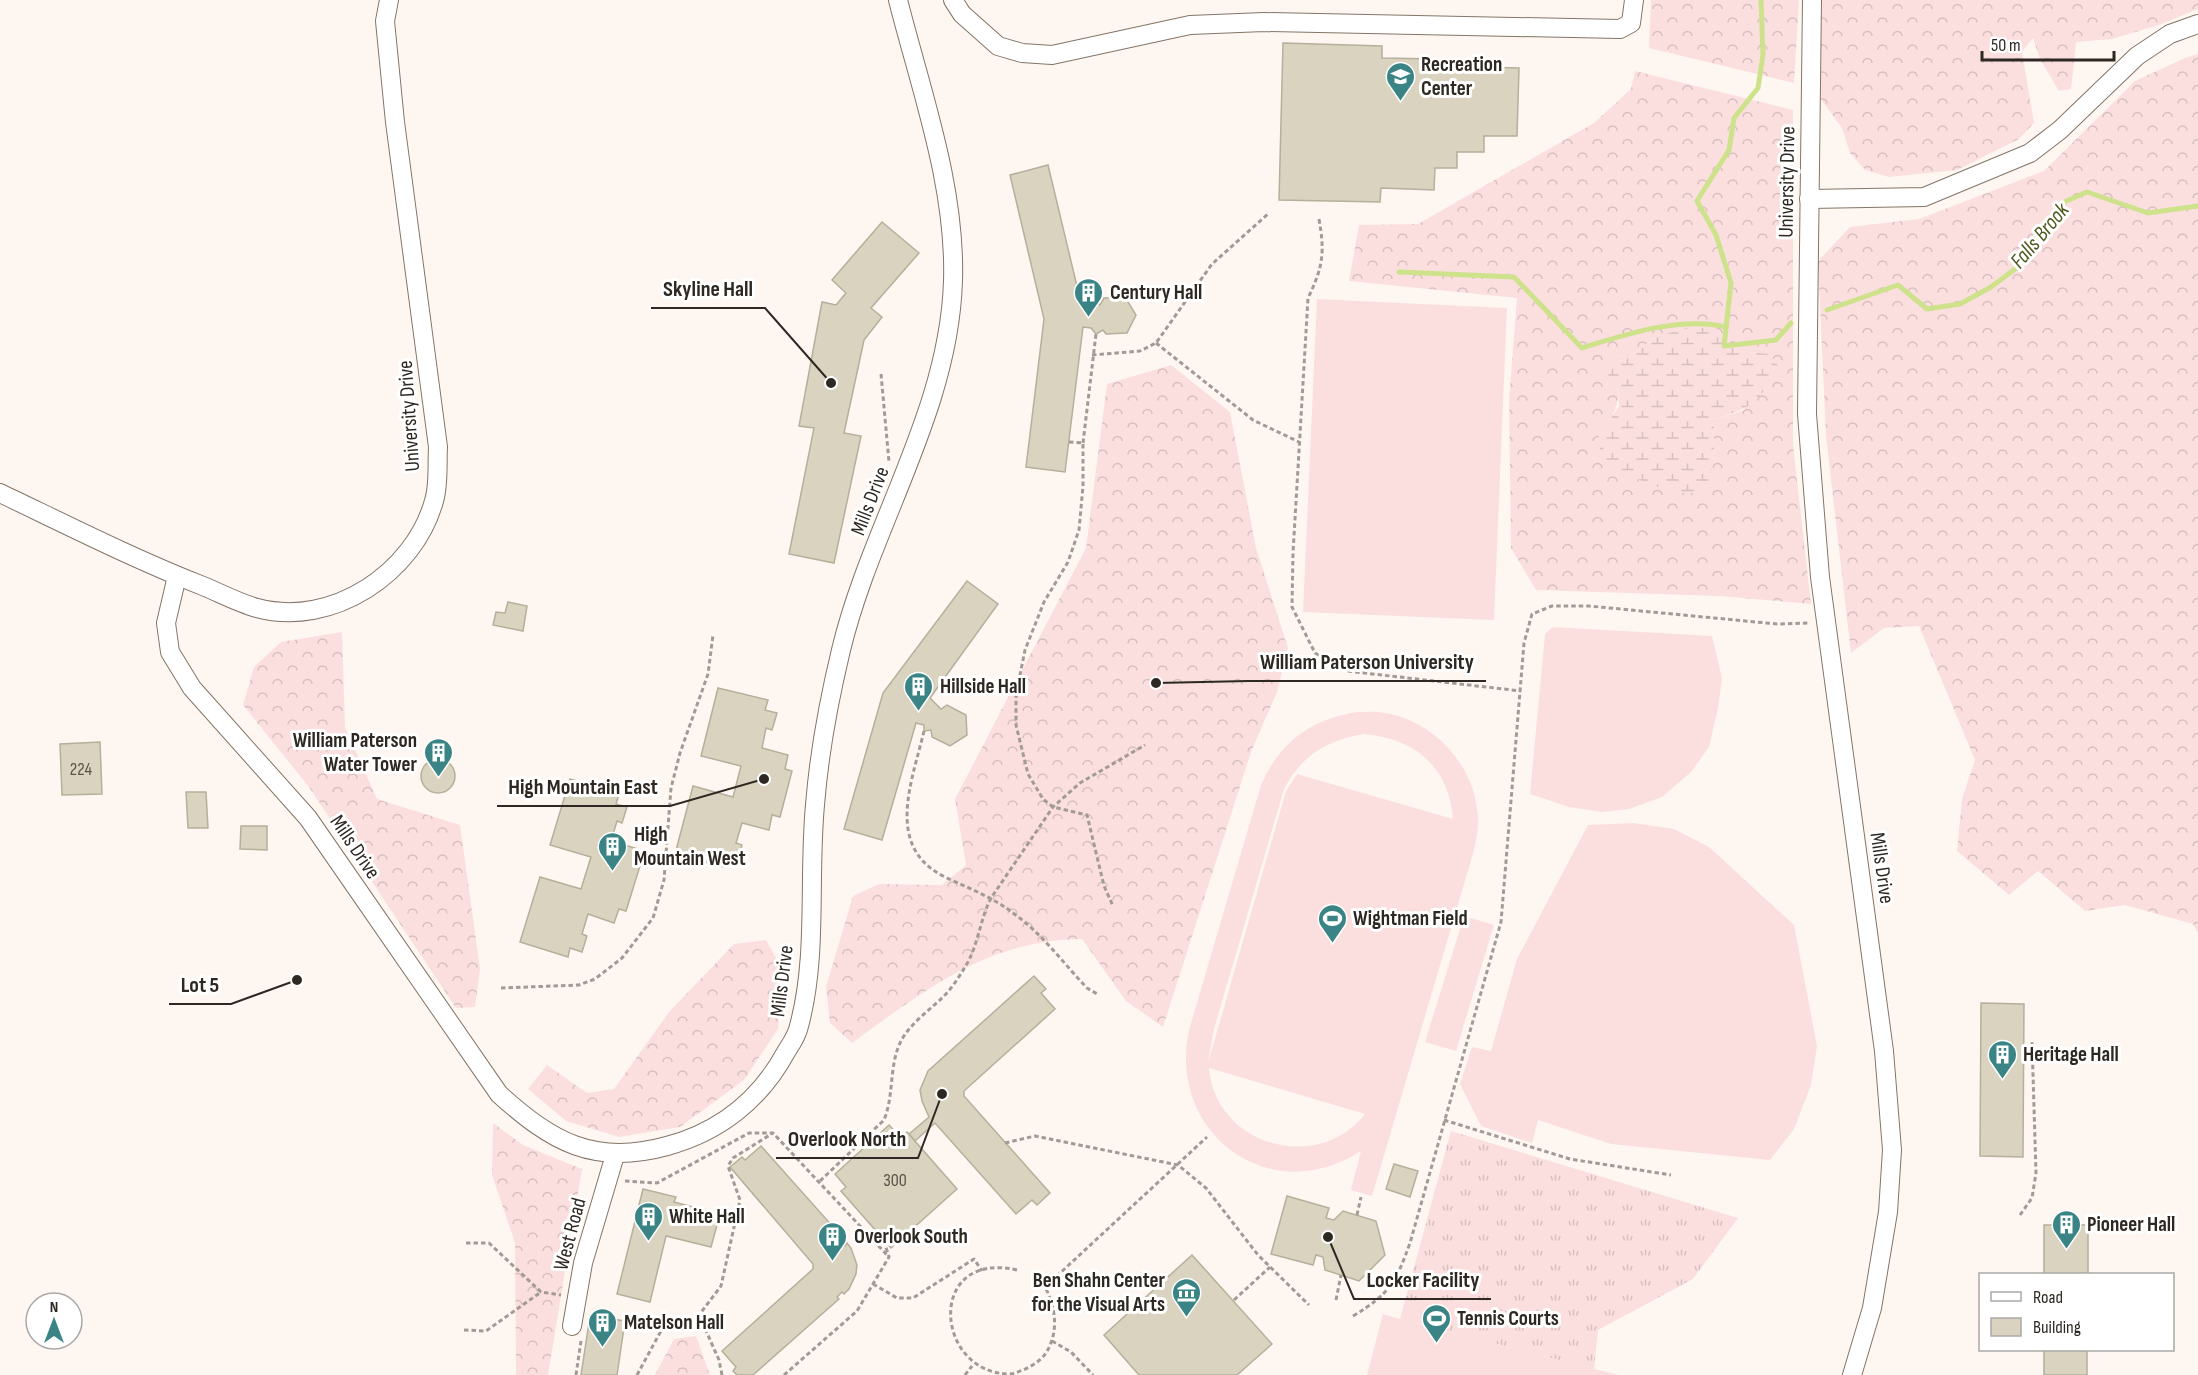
<svg xmlns="http://www.w3.org/2000/svg" width="2198" height="1375" viewBox="0 0 2198 1375" font-family="'Sofia Sans Condensed',sans-serif">
<defs>
<pattern id="grass-tufts" width="24" height="20" patternUnits="userSpaceOnUse" patternTransform="scale(1.5)"><rect width="24" height="20" fill="#fbdfdf"/><path d="M3 7l-1-3M5 7V3M7 7l1-3M15 17l-1-3M17 17v-4M19 17l1-3" fill="none" stroke="#d7bfbf"/></pattern>
<pattern id="forest-crowns" width="20" height="18" patternUnits="userSpaceOnUse" patternTransform="scale(1.5)"><rect width="20" height="18" fill="#fbdfdf"/><path d="M2 6a3 3 0 1 1 6 0M12 15a3 3 0 1 1 6 0" fill="none" stroke="#d7bfbf"/></pattern>
<pattern id="wetland-marsh" width="20" height="14" patternUnits="userSpaceOnUse" patternTransform="scale(1.5)"><rect width="20" height="14" fill="#fbdfdf"/><path d="M1 5h8M5 5V1M11 12h8M15 12V8" fill="none" stroke="#d7bfbf"/></pattern>
</defs>
<rect width="100%" height="100%" fill="#fef7f1"/>
<polygon fill="url(#grass-tufts)" points="1451,1131 1738,1218 1693,1279 1598,1330 1594,1369 1400,1319"/>
<g fill="url(#forest-crowns)" fill-rule="evenodd">
<polygon points="1651,0 1799,0 1794,83 1649,48"/>
<polygon points="1819,0 2198,0 2198,9 2159,25 2112,39 2076,42 2071,89 2059,91 2040,59 2033,38 2022,52 2034,123 2019,139 1957,170 1889,177 1865,170 1850,153 1842,128 1820,98"/>
<polygon points="2198,54 2198,933 2193,924 2125,905 2085,911 2038,871 2009,895 1957,851 1962,799 1975,760 1919,626 1884,628 1851,653 1826,436 1818,261 1850,227 1919,219 2044,171 2135,81 2185,58"/>
<path d="M1635,71L1793,110V445L1811,604L1719,596L1536,590L1511,548L1509,400L1517,298L1349,281L1359,225L1418,224L1594,123L1631,89ZM1716,328L1737,351L1769,354L1744,410L1714,420L1713,466L1599,438C1623,400 1621,401 1611,357L1632,355L1658,336Z"/>
<path d="M1171,365L1230,412L1256,548L1288,648L1277,692L1251,752L1163,1027L1126,1001L1082,939C987,940 925,990 852,1043L830,1023L826,987L853,896L879,884L942,885L966,865L955,799L1086,548L1107,384Z"/>
<polygon points="342,632 345,727 377,799 460,825 480,969 475,1007 456,1008 309,787 243,705 254,667 281,642"/>
<polygon points="766,940 783,971 778,1029 744,1080 680,1127 619,1137 566,1121 528,1089 547,1065 587,1093 614,1089 669,1012 734,944"/>
<polygon points="493,1123 523,1145 582,1169 548,1375 516,1375 515,1243 492,1175"/>
<polygon points="696,1336 710,1375 655,1375 674,1339"/>
</g>
<path fill="url(#wetland-marsh)" d="M1689,328H1716L1737,351L1770,354L1778,366C1759,404 1753,406 1714,420C1713,440 1717,466 1707,484C1692,511 1623,471 1602,462L1598,438L1619,406L1618,388L1603,368L1605,361L1611,357L1632,355L1658,336Z"/>
<g fill="#fbdfdf" fill-rule="evenodd">
<polygon points="1317,299 1507,308 1494,620 1303,612"/>
<polygon points="1553,627 1712,636 1722,678 1718,708 1709,747 1691,772 1662,797 1629,809 1602,812 1569,807 1530,794 1545,634"/>
<path d="M1357,712C1366,712 1376,711 1385,713C1435,721 1476,767 1478,818C1479,829 1476,840 1474,850L1372,1196L1351,1190L1361,1151C1270,1210 1167,1134 1189,1030L1261,785C1280,742 1311,719 1357,712ZM1363,734C1414,738 1449,766 1453,819L1297,774L1286,791L1208,1063L1214,1029L1284,789C1302,755 1326,741 1363,734ZM1209,1068L1365,1114C1317,1175 1215,1145 1209,1068Z"/>
<polygon points="1633,823 1674,829 1709,847 1794,925 1817,1046 1811,1085 1794,1129 1770,1160 1611,1144 1538,1120 1532,1143 1481,1126 1460,1084 1472,1047 1491,1051 1517,959 1588,825"/>
<polygon points="1464,916 1494,925 1456,1051 1425,1042"/>
<polygon points="1383,1314 1400,1319 1618,1375 1367,1375"/>
</g>
<g fill="none" stroke-linecap="round" stroke-linejoin="round">
<g stroke="#cde28b" stroke-width="5">
<polyline points="1761,0 1763,55 1758,88 1734,118 1729,150 1697,201 1716,235 1731,283 1724,346 1776,340 1791,323"/>
<path d="M1399,272L1514,277L1582,348C1626,334 1681,316 1726,327"/>
<polyline points="1827,310 1898,285 1927,309 1960,304 1991,287 2019,266 2041,229 2062,203 2087,192 2148,213 2198,206"/>
</g>
</g>
<g fill="#d9d3bf" stroke="#b5af9b" stroke-width="1.5">
<polygon points="1283,43 1382,46 1382,58 1436,59 1436,66 1519,68 1517,136 1484,136 1484,152 1457,152 1457,168 1435,168 1434,190 1381,188 1380,202 1279,200"/>
<polygon points="1048,165 1081,303 1091,300 1100,305 1104,298 1125,297 1136,315 1127,333 1106,334 1103,330 1096,334 1091,328 1083,327 1065,472 1026,467 1044,319 1010,175"/>
<polygon points="882,222 919,253 871,308 882,317 864,340 844,433 861,436 834,563 789,554 814,428 799,426 822,302 836,305 846,293 832,280"/>
<polygon points="967,581 998,604 930,698 941,709 947,705 966,715 967,735 950,746 932,737 931,730 924,731 924,725 916,723 882,840 844,829 883,693"/>
<polygon points="508,602 527,606 523,631 493,625 496,612 505,613"/>
<polygon points="718,688 768,700 765,710 777,713 772,730 766,728 762,748 788,755 785,769 792,771 780,817 772,815 769,830 742,823 736,843 742,845 738,860 726,857 724,867 675,854 693,786 733,797 741,766 701,756"/>
<polygon points="100,742 102,794 62,795 60,744"/>
<circle cx="438" cy="776" r="17"/>
<polygon points="570,779 619,794 616,804 627,807 622,823 617,821 611,841 638,849 633,863 640,866 626,911 619,909 614,923 588,914 582,934 587,936 582,952 570,948 568,957 520,942 540,877 581,889 591,857 550,845"/>
<polygon points="186,792 206,792 208,828 188,828"/>
<polygon points="241,826 267,826 267,850 240,849"/>
<polygon points="1034,976 1046,989 1041,993 1055,1009 964,1091 964,1096 1050,1193 1037,1205 1032,1200 1016,1214 935,1123 915,1141 909,1134 929,1117 922,1101 920,1090 928,1071"/>
<polygon points="1981,1003 2024,1004 2023,1157 1980,1156"/>
<polygon points="889,1125 900,1137 907,1132 957,1189 891,1248 841,1191 846,1187 835,1174"/>
<polygon points="761,1146 843,1238 840,1240 845,1246 847,1243 851,1248 857,1265 856,1274 849,1289 844,1294 842,1292 837,1297 839,1299 753,1375 737,1375 733,1371 736,1367 722,1351 813,1269 813,1264 730,1167 742,1157 745,1160"/>
<polygon points="1394,1164 1418,1171 1410,1197 1386,1189"/>
<polygon points="643,1189 676,1197 674,1202 720,1214 711,1247 666,1236 650,1302 617,1294"/>
<polygon points="1287,1196 1329,1208 1326,1218 1334,1220 1343,1211 1376,1221 1385,1255 1359,1281 1325,1270 1323,1257 1316,1255 1313,1265 1271,1254"/>
<rect x="2044" y="1225" width="44" height="49"/>
<polygon points="1192,1255 1272,1344 1237,1375 1139,1375 1104,1335"/>
<polygon points="590,1316 625,1321 617,1375 581,1375"/>
<rect x="2044" y="1350" width="43" height="25"/>
</g>
<g fill="none" stroke-linecap="round" stroke-linejoin="round">
<defs>
<g id="minor">
<polyline points="953,0 962,14 998,46 1022,53 1052,55 1190,25 1264,22 1620,29 1631,23 1634,0"/>
<polyline points="1812,0 1807,414 1820,577 1884,1051 1892,1150 1888,1212 1872,1308 1852,1375"/>
<polyline points="1809,199 1924,197 2030,153 2060,130 2137,56 2170,34 2198,24"/>
<path d="M0,493C67,525 134,559 203,586C220,593 239,603 257,608C332,628 414,573 434,501C439,485 437,464 438,447L395,122L385,21L389,0"/>
<path d="M177,576L166,623L170,652L192,688L308,818L499,1094C552,1142 594,1166 667,1146C719,1132 760,1100 786,1052C791,1044 797,1036 799,1026C818,956 808,878 815,805C819,754 829,700 841,650C871,525 949,412 953,281C956,186 921,91 898,0"/>
<polyline points="572,1326 583,1263 615,1155"/>
</g>
</defs>
<use href="#minor" stroke="#837566" stroke-width="20"/>
<g stroke="#a29b95" stroke-width="3" stroke-dasharray="4.5 3" stroke-linecap="butt">
<path d="M1319,219C1325,253 1323,267 1308,298L1293,553L1292,607L1315,653L1347,671L1521,691"/>
<polyline points="1156,343 1253,420 1299,442"/>
<polyline points="1092,355 1140,351 1156,343 1212,264 1269,213"/>
<polyline points="881,374 889,462"/>
<polyline points="1069,442 1083,443 1083,486 1079,530 1068,562 1044,602 1025,650 1016,695 1016,725 1028,774 1043,799 1053,807 1087,815 1104,886 1113,906"/>
<polyline points="1083,443 1096,334"/>
<path d="M924,731C912,782 884,847 945,877C970,889 995,898 1017,916C1043,935 1065,965 1087,988L1099,995"/>
<polyline points="501,988 579,985 595,979 622,958 653,918 664,880 671,788 680,753 708,674 713,635"/>
<polyline points="1444,1120 1570,1159 1671,1175"/>
<polyline points="1005,1143 1035,1136 1178,1165 1206,1188 1258,1255 1309,1305"/>
<polyline points="625,1181 657,1183 749,1133 773,1133 889,1257"/>
<path d="M820,1181L884,1120C894,1096 889,1067 900,1043C909,1024 929,1011 944,996C952,988 959,977 965,967C978,947 980,919 991,898L1053,807L1080,783L1145,745"/>
<polyline points="1357,1215 1361,1197"/>
<polyline points="2020,1215 2032,1198 2036,1173 2032,1041"/>
<polyline points="466,1243 489,1243 541,1292 561,1295"/>
<path d="M1017,1270C925,1249 934,1375 1011,1374C1024,1371 1039,1363 1046,1353C1059,1332 1056,1308 1045,1287L1207,1137"/>
<polyline points="873,1284 897,1298 913,1298 974,1259 982,1271"/>
<polyline points="1234,1300 1270,1267"/>
<polyline points="1336,1300 1341,1275"/>
<polyline points="699,1315 719,1360 722,1375"/>
<path d="M1353,1316C1390,1294 1396,1282 1410,1243L1501,922L1524,643L1532,614L1552,606H1589L1777,624L1808,623"/>
<polyline points="464,1330 486,1331 541,1292"/>
<polyline points="1052,1341 1071,1352 1093,1375"/>
<polyline points="576,1375 581,1341"/>
<polyline points="637,1375 662,1329 696,1319 721,1286 740,1200 728,1166 733,1158 773,1133"/>
<polyline points="784,1375 857,1311 889,1257 884,1241"/>
<polyline points="965,1375 972,1366"/>
</g>
<use href="#minor" stroke="#fff" stroke-width="18"/>
</g>
<defs>
<symbol id="university-pin" viewBox="-11 -11 22 30"><path d="M0 17L-7.5 6A9.5 9.5 0 1 1 7.5 6Z" fill="#3b8485" stroke="#fff"/><path d="M0-5L7-2L0 1L-7-2ZM-4 1L0 2.5L4 1V4Q0 6-4 4Z" fill="#fff"/></symbol>
<symbol id="building-pin" viewBox="-11 -11 22 30"><path d="M0 17L-7.5 6A9.5 9.5 0 1 1 7.5 6Z" fill="#3b8485" stroke="#fff"/><path d="M-4-6H4V6H1V3H-1V6H-4ZM-2.5-4.3h1.7v1.8h-1.7ZM.8-4.3h1.7v1.8H.8ZM-2.5-1h1.7V.8h-1.7ZM.8-1h1.7V.8H.8Z" fill="#fff"/></symbol>
<symbol id="stadium-pin" viewBox="-11 -11 22 30"><path d="M0 17L-7.5 6A9.5 9.5 0 1 1 7.5 6Z" fill="#3b8485" stroke="#fff"/><path d="M0-5a6.5 5 0 1 0 0 10a6.5 5 0 1 0 0-10ZM-3.5-1.8h7v3.6h-7Z" fill="#fff"/></symbol>
<symbol id="museum-pin" viewBox="-11 -11 22 30"><path d="M0 17L-7.5 6A9.5 9.5 0 1 1 7.5 6Z" fill="#3b8485" stroke="#fff"/><path d="M0-6L6-3V-2H-6V-3ZM-5-1h2V3h-2ZM-1-1h2V3h-2ZM3-1h2V3H3ZM-6 4H6V6H-6Z" fill="#fff"/></symbol>
</defs>
<g fill-rule="evenodd">
<use href="#university-pin" x="1384" y="60" width="33" height="45"/>
<use href="#building-pin" x="1072" y="276" width="33" height="45"/>
<use href="#building-pin" x="902" y="670" width="33" height="45"/>
<use href="#building-pin" x="422" y="736" width="33" height="45"/>
<use href="#building-pin" x="596" y="830" width="33" height="45"/>
<use href="#stadium-pin" x="1316" y="902" width="33" height="45"/>
<use href="#building-pin" x="1986" y="1038" width="33" height="45"/>
<use href="#building-pin" x="632" y="1200" width="33" height="45"/>
<use href="#building-pin" x="2050" y="1208" width="33" height="45"/>
<use href="#building-pin" x="816" y="1220" width="33" height="45"/>
<use href="#museum-pin" x="1170" y="1276" width="33" height="45"/>
<use href="#stadium-pin" x="1420" y="1302" width="33" height="45"/>
<use href="#building-pin" x="586" y="1306" width="33" height="45"/>
</g>
<g text-anchor="middle" dominant-baseline="central" stroke-width="6" stroke-linejoin="round" paint-order="stroke">
<g font-size="18" fill="#595349">
<text x="81" y="769">224</text>
<text x="895" y="1180">300</text>
</g>
<g font-size="21" font-weight="bold" fill="#2e2822" stroke="#fff" text-anchor="start">
<text x="1421" y="64">Recreation<tspan x="1421" dy="24">Center</tspan></text>
<text x="1110" y="292">Century Hall</text>
<text x="940" y="686">Hillside Hall</text>
<text x="417" y="740" text-anchor="end">William Paterson<tspan x="417" dy="24">Water Tower</tspan></text>
<text x="634" y="834">High<tspan x="634" dy="24">Mountain West</tspan></text>
<text x="1353" y="918">Wightman Field</text>
<text x="2023" y="1054">Heritage Hall</text>
<text x="669" y="1216">White Hall</text>
<text x="2087" y="1224">Pioneer Hall</text>
<text x="854" y="1236">Overlook South</text>
<text x="1165" y="1280" text-anchor="end">Ben Shahn Center<tspan x="1165" dy="24">for the Visual Arts</tspan></text>
<text x="1457" y="1318">Tennis Courts</text>
<text x="624" y="1322">Matelson Hall</text>
</g>
<g font-size="21" fill="#2e2822" stroke="#fff">
<text transform="translate(1787 182) rotate(-89)">University Drive</text>
<text transform="translate(409 416) rotate(-94)">University Drive</text>
<text transform="translate(870 501) rotate(-69)">Mills Drive</text>
<text transform="translate(355 847) rotate(56)">Mills Drive</text>
<text transform="translate(1882 868) rotate(82)">Mills Drive</text>
<text transform="translate(782 981) rotate(-83)">Mills Drive</text>
<text transform="translate(570 1234) rotate(-75)">West Road</text>
</g>
<g font-size="22" font-style="italic" fill="#4d591c" stroke="#fff">
<text transform="translate(2040 236) rotate(-50)">Falls Brook</text>
</g>
</g>
<path fill="none" stroke="#2e2822" stroke-width="2" d="M831 383L765 308H651M1156 683L1248 681H1486M764 779L670 806H497M297 980L231 1004H169M942 1094L918 1158H776M1328 1237L1354 1299H1491"/>
<g fill="#2e2822" stroke="#fff" stroke-width="2">
<circle cx="831" cy="383" r="6"/>
<circle cx="1156" cy="683" r="6"/>
<circle cx="764" cy="779" r="6"/>
<circle cx="297" cy="980" r="6"/>
<circle cx="942" cy="1094" r="6"/>
<circle cx="1328" cy="1237" r="6"/>
</g>
<g font-size="22" text-anchor="middle" font-weight="bold" fill="#2e2822" stroke="#fff" stroke-width="6" stroke-linejoin="round" paint-order="stroke">
<text x="708" y="296">Skyline Hall</text>
<text x="1367" y="669">William Paterson University</text>
<text x="583" y="794">High Mountain East</text>
<text x="200" y="992">Lot 5</text>
<text x="847" y="1146">Overlook North</text>
<text x="1423" y="1287">Locker Facility</text>
</g>
<rect x="1979" y="1273" width="195" height="78" fill="#ffffff" stroke="#aba9a7" stroke-width="1.5"/>
<rect x="1991" y="1292" width="30" height="9" fill="#ffffff" stroke="#aba9a7" stroke-width="1.5"/>
<text x="2033" y="1303" font-size="18" fill="#2e2822">Road</text>
<rect x="1991" y="1318" width="30" height="18" fill="#d9d3bf" stroke="#aba9a7" stroke-width="1.5"/>
<text x="2033" y="1333" font-size="18" fill="#2e2822">Building</text>
<g transform="translate(54 1321)"><circle r="28" fill="#ffffff" stroke="#aba9a7" stroke-width="1.5"/>
<path d="M0-4.5L10 22L0 15L-10 22Z" fill="#3b8485"/>
<text y="-9" font-size="16" font-weight="bold" text-anchor="middle" fill="#2e2822">N</text>
</g>
<path d="M1982 51v9h132v-9" fill="none" stroke="#2e2822" stroke-width="3"/>
<text x="1991" y="51" font-size="18" fill="#2e2822" stroke="#ffffff" stroke-width="4.5" paint-order="stroke">50 m</text>
</svg>
